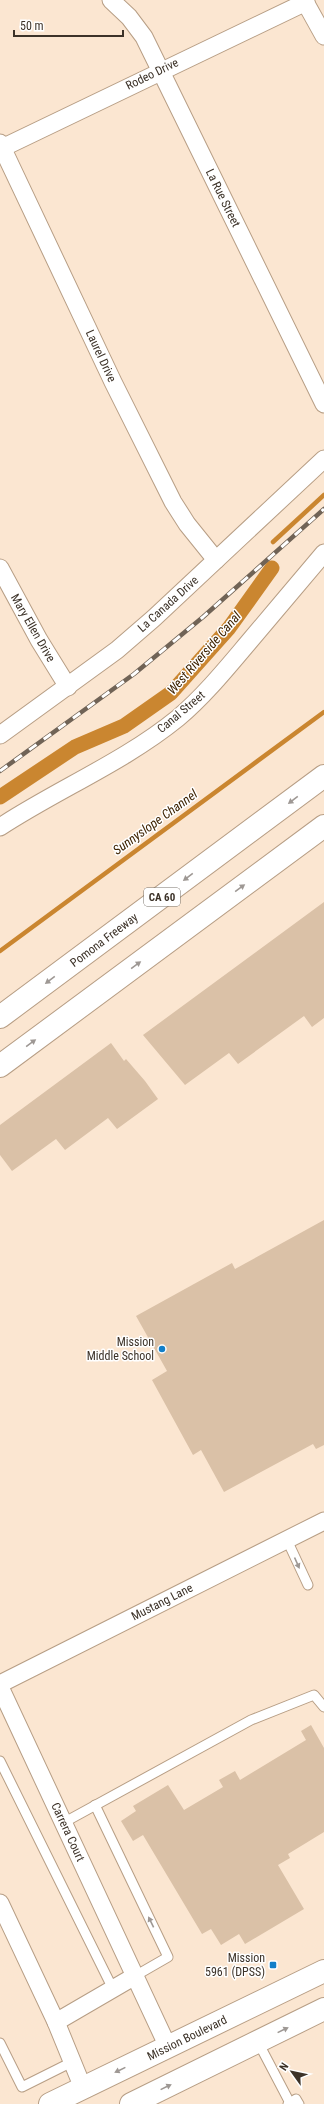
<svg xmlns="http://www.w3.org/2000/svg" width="324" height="2104" viewBox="0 0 324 2104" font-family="'Roboto Condensed',sans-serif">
<rect width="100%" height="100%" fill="#fbe6d1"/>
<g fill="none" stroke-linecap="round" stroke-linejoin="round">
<g stroke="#ca8630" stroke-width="4.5">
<polyline points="273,542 324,495"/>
<polyline points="0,951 324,712"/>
</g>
<polyline stroke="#ca8630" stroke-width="15" points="0,797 75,747 124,726 171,693 229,628 272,568"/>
</g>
<g fill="#dac1a7">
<polygon points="324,902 324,1018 312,1027 304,1016 238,1064 229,1053 185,1085 143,1035"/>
<polygon points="111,1043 124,1061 126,1059 145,1081 158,1099 117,1129 108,1118 65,1150 56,1139 12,1171 0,1155 0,1125"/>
<polygon points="324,1220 324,1445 316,1449 313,1444 224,1492 201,1450 193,1455 152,1380 167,1371 136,1316 232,1263 235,1269"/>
<polygon points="311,1725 324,1748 324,1832 288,1854 290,1858 278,1865 304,1909 245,1944 239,1934 221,1945 211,1929 202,1934 143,1835 133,1841 121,1821 136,1811 133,1806 168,1785 184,1810 223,1787 219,1780 235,1771 240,1780 306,1740 301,1731"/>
</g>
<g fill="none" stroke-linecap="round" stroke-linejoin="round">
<defs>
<g id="lane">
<polyline points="287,1540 308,1585"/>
<polyline points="0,1761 113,1989"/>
<polyline points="95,1805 168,1957 135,1976"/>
<polyline points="63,1823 251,1720 314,1695 324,1707"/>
<polyline points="258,2042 290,2103"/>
<polyline points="0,2043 22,2087 72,2062"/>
<polyline points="288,2104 296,2099 299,2104"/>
</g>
<g id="street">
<polyline points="111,0 129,17 144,37 324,404"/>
<polyline points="304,0 324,36"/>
<polyline points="0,143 113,382 173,502 187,524 216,560"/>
<polyline points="0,149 306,2"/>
<polyline points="0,568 39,640 68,687"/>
<polyline points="0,735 117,650 154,618 324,459"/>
<path d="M0,827C58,789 124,762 178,718C204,696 226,669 248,643C273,613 299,583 324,553"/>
<polyline points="0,1684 324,1521"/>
<polyline points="0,1687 168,2047"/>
<polyline points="0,1903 56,2022 83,2088"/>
<polyline points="56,2022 135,1976"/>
</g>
<g id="primary">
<polyline points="50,2104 324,1971"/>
<polyline points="131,2104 324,2009"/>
</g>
<g id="highway">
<polyline points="0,1017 324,776"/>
<polyline points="0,1066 324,826"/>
</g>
</defs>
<use href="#lane" stroke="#b79e85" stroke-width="11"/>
<use href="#street" stroke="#b79e85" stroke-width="19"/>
<use href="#primary" stroke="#b79e85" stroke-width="24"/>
<use href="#highway" stroke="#b79e85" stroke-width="24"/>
<use href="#lane" stroke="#fff" stroke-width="9"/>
<use href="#street" stroke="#fff" stroke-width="17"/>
<use href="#primary" stroke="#fff" stroke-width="22"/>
<use href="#highway" stroke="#fff" stroke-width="22"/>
<defs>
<polyline id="rail" points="0,771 134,674 203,617 324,509"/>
</defs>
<use href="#rail" stroke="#706356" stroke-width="4.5"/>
<use href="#rail" stroke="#fff" stroke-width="3" stroke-dasharray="9" stroke-linecap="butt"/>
</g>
<defs><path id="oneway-solid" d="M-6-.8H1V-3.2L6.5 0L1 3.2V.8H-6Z"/></defs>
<g fill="#9e9894">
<use href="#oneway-solid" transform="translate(293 800) rotate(143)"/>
<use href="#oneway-solid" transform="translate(188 877) rotate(143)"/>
<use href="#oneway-solid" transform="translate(240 888) rotate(-36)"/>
<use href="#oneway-solid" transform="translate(136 965) rotate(-36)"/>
<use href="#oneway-solid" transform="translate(50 980) rotate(143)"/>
<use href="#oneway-solid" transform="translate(31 1043) rotate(-36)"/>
<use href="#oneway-solid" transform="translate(297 1563) rotate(66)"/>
<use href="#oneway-solid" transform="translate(151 1922) rotate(-116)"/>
<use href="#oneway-solid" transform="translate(283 2030) rotate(-26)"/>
<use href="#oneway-solid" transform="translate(120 2070) rotate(154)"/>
<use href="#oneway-solid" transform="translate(166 2087) rotate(-26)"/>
</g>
<g fill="#127fc9" stroke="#fff" stroke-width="1.5">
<circle cx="162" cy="1349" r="4"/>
<rect x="269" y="1961" width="8" height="8" rx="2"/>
</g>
<g text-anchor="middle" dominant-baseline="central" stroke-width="3" stroke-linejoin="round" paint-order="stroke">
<rect fill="#fff" stroke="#767068" stroke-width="1" x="144" y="888" width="36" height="18" rx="3"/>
<g font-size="11" font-weight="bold" fill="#3c3228">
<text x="162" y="897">CA 60</text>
</g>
<g font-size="12" fill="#3c3228" stroke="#fff">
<text transform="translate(152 74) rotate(-26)">Rodeo Drive</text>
<text transform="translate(223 198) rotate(64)">La Rue Street</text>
<text transform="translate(101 356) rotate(65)">Laurel Drive</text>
<text transform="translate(168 604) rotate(-42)">La Canada Drive</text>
<text transform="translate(33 628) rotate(60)">Mary Ellen Drive</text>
<text transform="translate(181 712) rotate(-40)">Canal Street</text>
<text transform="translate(104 940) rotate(-37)">Pomona Freeway</text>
<text transform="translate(162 1602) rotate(-27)">Mustang Lane</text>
<text transform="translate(68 1832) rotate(65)">Carrera Court</text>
<text transform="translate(187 2038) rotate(-26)">Mission Boulevard</text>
</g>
<g font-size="12" fill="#3c3228" stroke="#fff" text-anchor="end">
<text x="154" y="1342">Mission<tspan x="154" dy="14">Middle School</tspan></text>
<text x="265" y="1958">Mission<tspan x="265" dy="14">5961 (DPSS)</tspan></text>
</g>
<g font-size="13" font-style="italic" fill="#3d2200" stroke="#fff">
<text transform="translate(204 653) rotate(-49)">West Riverside Canal</text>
<text transform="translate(155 822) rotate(-36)">Sunnyslope Channel</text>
</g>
</g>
<g transform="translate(292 2072) rotate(303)" stroke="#ffffff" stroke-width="3" paint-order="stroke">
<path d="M0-3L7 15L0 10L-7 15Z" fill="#3c3228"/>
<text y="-6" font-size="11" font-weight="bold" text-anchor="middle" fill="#3c3228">N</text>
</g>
<path d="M14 30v6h109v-6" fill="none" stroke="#3c3228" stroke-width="2"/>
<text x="20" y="30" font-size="12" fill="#3c3228" stroke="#ffffff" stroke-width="3" paint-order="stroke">50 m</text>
</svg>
